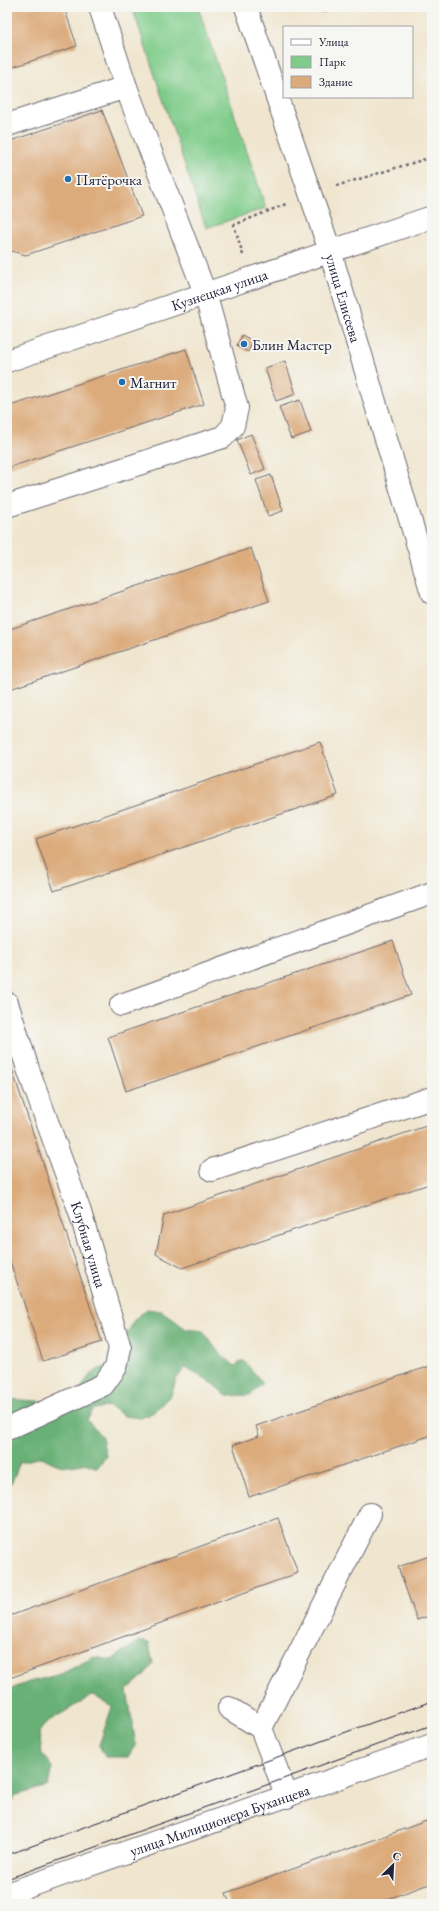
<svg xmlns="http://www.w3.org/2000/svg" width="439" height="1911" viewBox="0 0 439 1911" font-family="'EB Garamond',serif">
<rect width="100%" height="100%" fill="#f6f6f2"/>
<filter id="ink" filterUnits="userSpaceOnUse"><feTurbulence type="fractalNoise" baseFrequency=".025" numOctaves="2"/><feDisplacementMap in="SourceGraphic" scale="8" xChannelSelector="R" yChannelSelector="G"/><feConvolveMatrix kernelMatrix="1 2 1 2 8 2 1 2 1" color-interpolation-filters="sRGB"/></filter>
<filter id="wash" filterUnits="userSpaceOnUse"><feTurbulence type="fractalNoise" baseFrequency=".012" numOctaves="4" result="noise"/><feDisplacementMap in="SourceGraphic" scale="16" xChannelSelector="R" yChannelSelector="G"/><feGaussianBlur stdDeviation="0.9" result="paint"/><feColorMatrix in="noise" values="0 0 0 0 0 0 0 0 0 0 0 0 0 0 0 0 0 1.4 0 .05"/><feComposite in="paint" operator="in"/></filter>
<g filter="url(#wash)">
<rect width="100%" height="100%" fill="#f0e6cf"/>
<polygon fill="#7fcc8a" stroke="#507762" points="132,7 198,7 266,208 206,228"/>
<g fill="#67b076" stroke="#446958">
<path d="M147,1309L162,1311L186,1329L203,1331L219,1353L235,1366L243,1360L263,1383L250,1395L227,1396L208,1380L185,1368L177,1378L171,1395L154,1412L141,1418L124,1416L109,1406L94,1409L87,1420L102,1437L106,1456L97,1468C80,1460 86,1465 69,1466C59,1467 50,1461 42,1457L20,1462L12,1482L7,1485V1399L49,1402L78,1396C86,1377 91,1370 112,1365L134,1320Z"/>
<polygon points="139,1641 149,1643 153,1665 141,1678 127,1690 136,1744 128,1757 105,1757 99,1745 112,1707 93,1695 47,1722 39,1732 42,1754 52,1767 48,1786 14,1796 7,1812 7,1693 11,1689 29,1682 61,1674 94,1657 112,1660"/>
</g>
<g id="blocks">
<g fill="#dcab7c">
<polygon points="7,7 64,7 77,46 7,69"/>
<polygon points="320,7 339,7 322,13"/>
<polygon points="102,110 142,216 26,255 7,250 7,142"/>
<polygon points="242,335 253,341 248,352 237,346"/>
<polygon points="186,349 204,404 7,468 7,407"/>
<polygon points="285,361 296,394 276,401 265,368"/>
<polygon points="300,400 311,432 291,439 279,407"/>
<polygon points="251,434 265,469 251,475 237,440"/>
<polygon points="271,475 283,511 268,516 256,480"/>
<polygon points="251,548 269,601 7,690 7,630"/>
<polygon points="320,742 338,795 54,891 36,839"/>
<polygon points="393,941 411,995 126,1091 108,1037"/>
<polygon points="7,1054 102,1342 43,1361 7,1252"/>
<polygon points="432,1124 432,1183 182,1268 156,1254 164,1215"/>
<polygon points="432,1365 432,1435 249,1497 233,1445 259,1436 256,1426"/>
<polygon points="278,1518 298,1573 7,1679 7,1617"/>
<polygon points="432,1555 432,1615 417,1620 398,1567"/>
<polygon points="432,1819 432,1883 374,1904 230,1904 226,1893"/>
</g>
</g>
</g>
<g filter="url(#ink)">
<use href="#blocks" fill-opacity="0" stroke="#6a676f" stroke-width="1"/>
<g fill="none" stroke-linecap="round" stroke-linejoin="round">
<defs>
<g id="minor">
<path id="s1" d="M246,7L330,251L432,593"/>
<polyline points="7,125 126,87 100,7"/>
<path id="s2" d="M7,361L432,217"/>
<polyline points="7,506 223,437 233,426 237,408 205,293 126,87"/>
<path id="s3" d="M7,1003L28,1069L80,1212L120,1348L116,1367L103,1385L7,1429"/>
<polyline points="121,1005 432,893"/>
<polyline points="212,1170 432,1098"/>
<polyline points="229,1708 261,1728"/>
<polyline points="287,1797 261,1728 370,1514"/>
<path id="s4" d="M7,1894L432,1745"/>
</g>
</defs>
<use href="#minor" stroke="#6a676f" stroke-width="24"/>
<g stroke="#6a676f" stroke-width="2.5" stroke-dasharray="3 3" stroke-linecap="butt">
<polyline points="336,186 432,157"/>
<polyline points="243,255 234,225 286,204"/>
</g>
<use href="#minor" stroke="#fff" stroke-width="22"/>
<g stroke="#22223b" stroke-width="1">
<polyline points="7,1855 432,1701"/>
<polyline points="7,1879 432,1725"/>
</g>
</g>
</g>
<g fill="#1f6fb2" stroke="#f6f6f2" stroke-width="1.5">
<circle cx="68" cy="179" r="4"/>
<circle cx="244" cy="344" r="4"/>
<circle cx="122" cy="382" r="4"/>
</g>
<g text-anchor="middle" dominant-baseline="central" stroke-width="4" stroke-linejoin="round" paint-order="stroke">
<g font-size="15" fill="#22223b" stroke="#f6f6f2" text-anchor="start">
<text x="76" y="179">Пятёрочка</text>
<text x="252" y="344">Блин Мастер</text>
<text x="130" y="382">Магнит</text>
</g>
<g font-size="15" fill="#22223b" stroke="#f6f6f2">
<text stroke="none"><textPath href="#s2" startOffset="224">Кузнецкая улица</textPath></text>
<text stroke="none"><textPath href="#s1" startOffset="307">улица Елисеева</textPath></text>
<text stroke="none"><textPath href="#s3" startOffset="255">Клубная улица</textPath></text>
<text stroke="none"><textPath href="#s4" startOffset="225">улица Милиционера Буханцева</textPath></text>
</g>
</g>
<rect width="439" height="1911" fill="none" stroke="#f6f6f2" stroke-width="24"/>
<rect x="283" y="26" width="130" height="72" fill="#f6f6f2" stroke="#a1a1a9"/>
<rect x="291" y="39" width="20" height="6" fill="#ffffff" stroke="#a1a1a9"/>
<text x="319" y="46" font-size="12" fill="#22223b">Улица</text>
<rect x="291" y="56" width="20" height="12" fill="#7fcc8a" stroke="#a1a1a9"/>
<text x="319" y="66" font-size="12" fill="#22223b">Парк</text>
<rect x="291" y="76" width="20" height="12" fill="#dcab7c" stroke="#a1a1a9"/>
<text x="319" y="86" font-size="12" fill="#22223b">Здание</text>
<g transform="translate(393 1865) rotate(24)" stroke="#f6f6f2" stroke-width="3" paint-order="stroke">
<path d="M0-3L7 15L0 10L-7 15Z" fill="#22223b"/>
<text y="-6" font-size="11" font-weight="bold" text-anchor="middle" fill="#22223b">С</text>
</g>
</svg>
